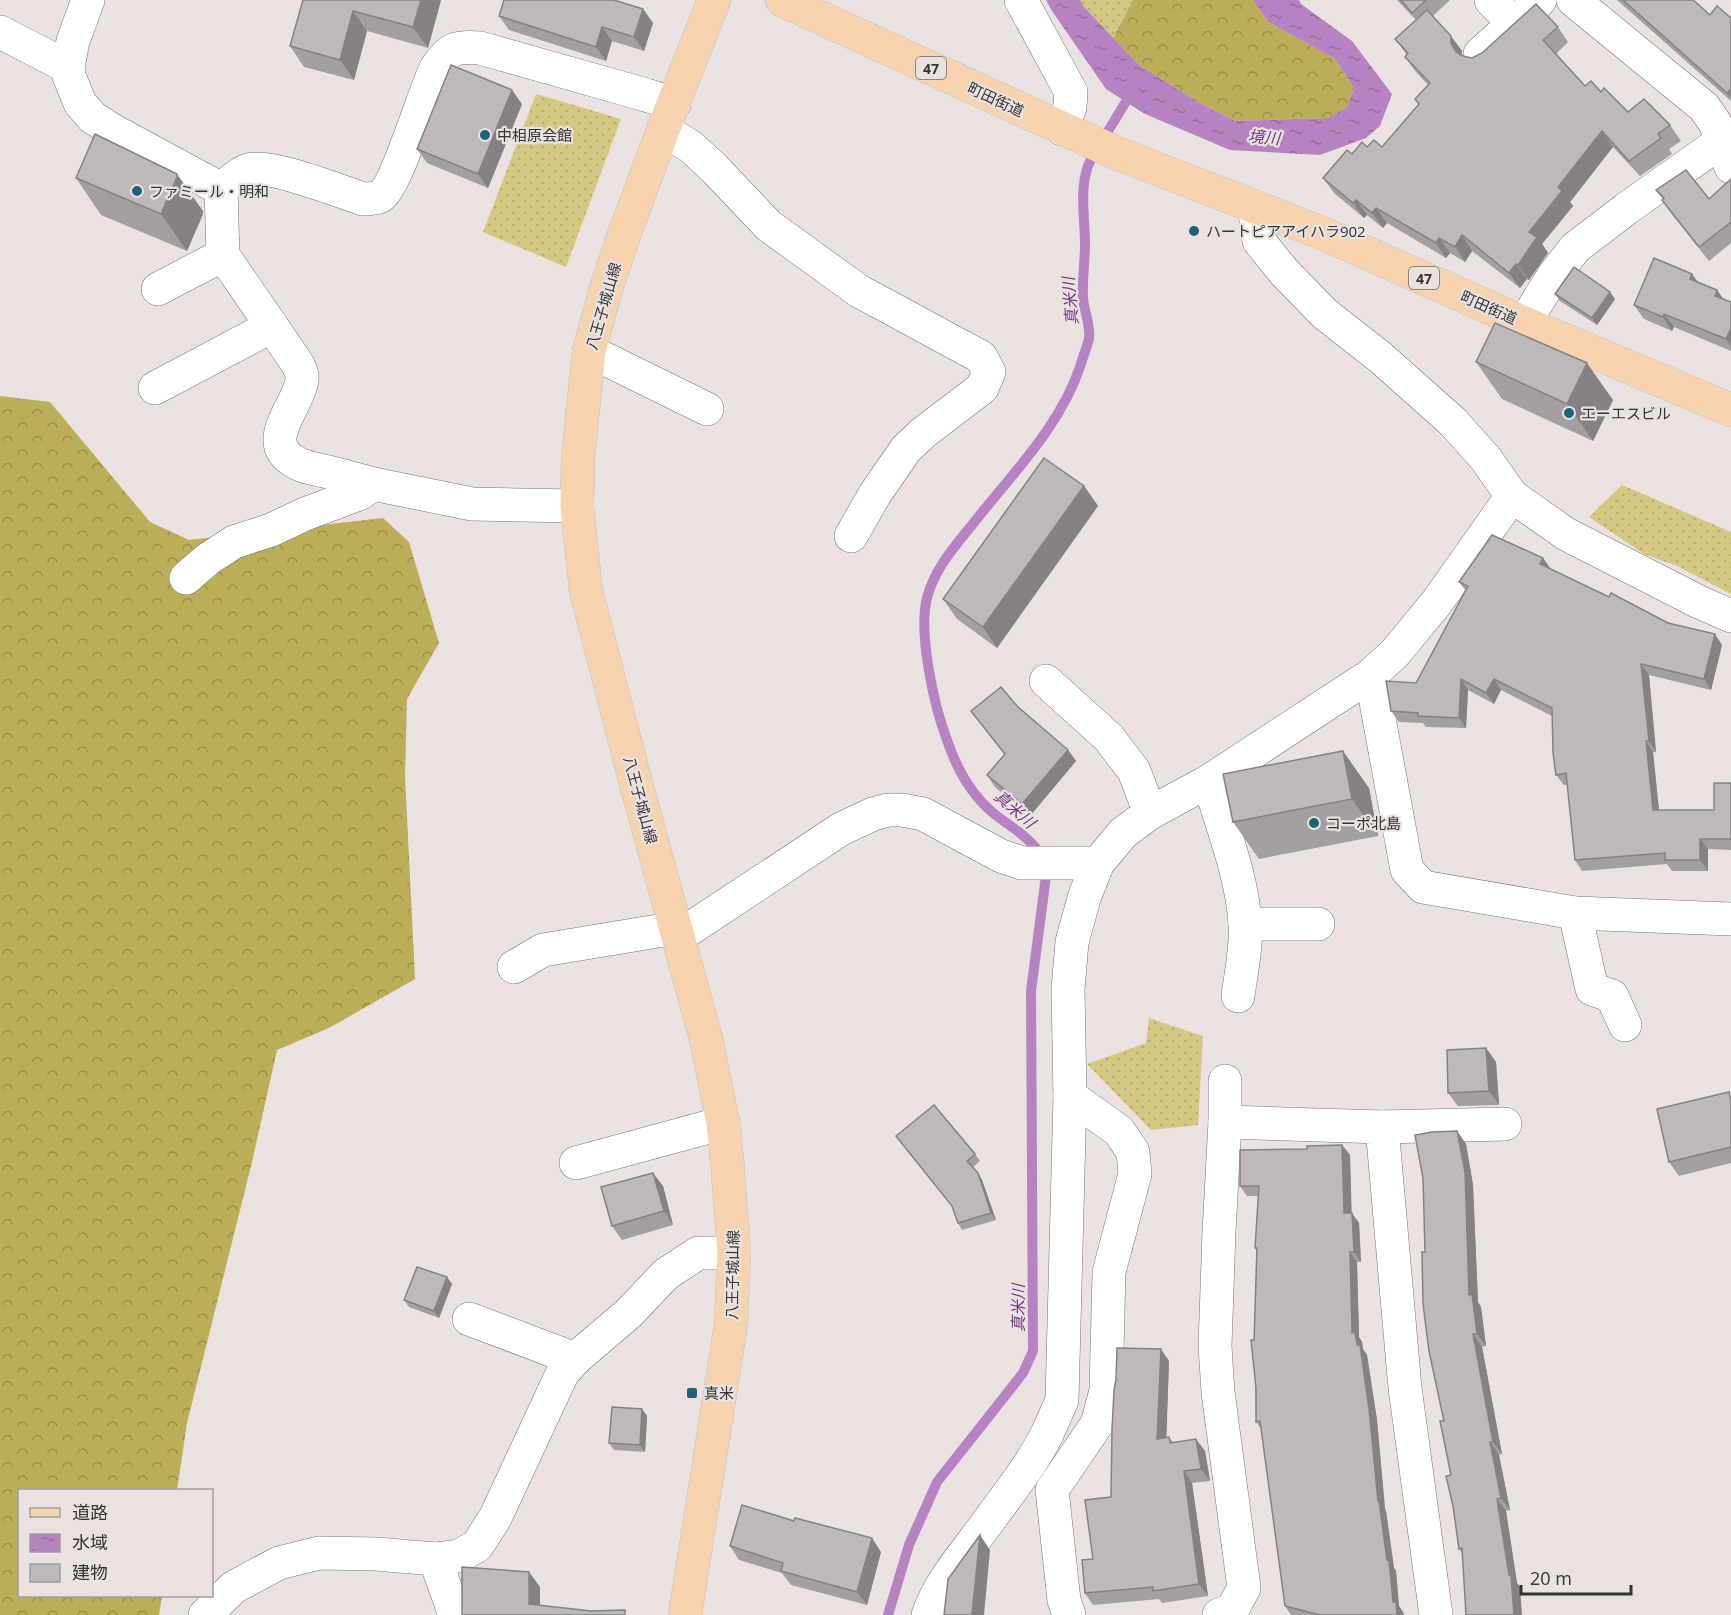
<svg xmlns="http://www.w3.org/2000/svg" width="1731" height="1615" viewBox="0 0 1731 1615" font-family="'Open Sans','Noto Sans JP',sans-serif">
<defs>
<pattern id="grass-dots" width="8" height="8" patternUnits="userSpaceOnUse" patternTransform="scale(1.5)"><rect width="8" height="8" fill="#d4c782"/><path d="M2 2h.1M6 6h.1" fill="none" stroke="#b7ab71" stroke-width="1.8" stroke-linecap="round"/></pattern>
<pattern id="forest-crowns" width="20" height="18" patternUnits="userSpaceOnUse" patternTransform="scale(1.5)"><rect width="20" height="18" fill="#bcad58"/><path d="M2 6a3 3 0 1 1 6 0M12 15a3 3 0 1 1 6 0" fill="none" stroke="#9a8d49"/></pattern>
<pattern id="water-ripples" width="26" height="14" patternUnits="userSpaceOnUse" patternTransform="scale(1.5)"><rect width="26" height="14" fill="#b682c1"/><path d="M2 4q2-2 4 0t4 0M15 11q2-2 4 0t4 0" fill="none" stroke="#956b9d"/></pattern>
</defs>
<rect width="100%" height="100%" fill="#e9e2e1"/>
<g fill="url(#grass-dots)">
<polygon points="1080,0 1133,0 1113,38 1084,7"/>
<polygon points="536,94 621,119 566,267 483,232"/>
<polygon points="1622,485 1731,532 1731,594 1677,566 1644,554 1589,517"/>
<polygon points="1149,1018 1203,1036 1198,1125 1151,1130 1087,1064 1146,1043"/>
</g>
<g fill="url(#forest-crowns)">
<polygon points="1133,0 1253,0 1268,22 1335,59 1354,88 1347,107 1328,118 1235,121 1198,102 1139,65 1113,38"/>
<polygon points="0,396 50,402 150,522 189,540 383,518 409,542 439,643 407,699 405,776 415,979 329,1028 277,1050 252,1162 187,1423 177,1490 20,1490 20,1596 162,1596 159,1615 0,1615"/>
</g>
<polygon fill="url(#water-ripples)" points="1046,0 1080,0 1084,7 1139,65 1198,102 1235,121 1328,118 1347,107 1354,88 1335,59 1268,22 1253,0 1299,0 1301,4 1352,41 1392,94 1380,126 1366,138 1320,155 1230,150 1145,114 1106,89 1052,11"/>
<g fill="none" stroke-linecap="round" stroke-linejoin="round">
<path stroke="#b682c1" stroke-width="10" d="M888,1615L909,1545L937,1482L1023,1373L1033,1351L1031,991L1046,876C1043,866 1041,855 1035,847C1024,833 1006,824 992,812C971,794 956,767 947,740C934,706 918,633 927,598C934,570 954,547 972,525C1011,475 1061,426 1081,364C1083,356 1087,347 1089,339C1091,325 1084,312 1083,298C1082,280 1085,262 1085,244C1085,216 1078,185 1091,159L1133,90"/>
<defs>
<g id="minor">
<polyline points="88,0 73,41 68,67 69,76 80,103 92,117 112,130 221,189"/>
<polyline points="1021,0 1071,92 1070,107 1062,129"/>
<polyline points="1491,0 1514,24"/>
<polyline points="1573,0 1704,107 1715,123 1731,167"/>
<polyline points="0,32 68,67"/>
<polyline points="1480,54 1540,0"/>
<polyline points="663,130 690,146 714,168 769,226 859,291 981,357 989,372 982,388 923,433 906,449 875,494 851,536"/>
<polyline points="1254,207 1259,241 1284,272 1325,314 1380,357 1453,422 1486,459 1512,496 1566,534 1699,602 1731,616"/>
<polyline points="158,289 223,255"/>
<polyline points="1524,323 1554,275 1575,248 1626,209 1722,141 1731,136"/>
<polyline points="589,351 707,409"/>
<polyline points="155,388 272,326"/>
<path d="M373,484C357,479 340,475 324,471C316,469 308,468 301,465C255,445 298,409 302,380C303,374 300,369 297,363L223,255L221,189C229,183 238,173 248,170C269,163 339,191 363,199C369,199 375,199 381,196C397,185 424,92 436,68C449,48 456,46 480,48L646,95L674,104"/>
<polyline points="186,578 208,559 234,542 271,530 305,514 361,493 373,484 472,504 577,506"/>
<polyline points="1371,675 1407,870 1423,887 1575,913 1731,919"/>
<polyline points="1046,681 1109,738 1134,771 1150,813"/>
<path d="M1209,781C1222,827 1242,875 1245,923C1247,947 1241,972 1238,996"/>
<polyline points="1575,913 1592,989 1612,996 1625,1025"/>
<polyline points="1245,924 1318,924"/>
<polyline points="679,936 841,829 873,814 888,810 902,810 923,814 1001,856 1022,863 1098,863"/>
<polyline points="514,967 543,950 676,928"/>
<polyline points="1225,1122 1225,1081"/>
<polyline points="1382,1127 1505,1124"/>
<polyline points="576,1163 723,1123"/>
<polyline points="469,1319 575,1359"/>
<polyline points="435,1559 455,1615"/>
<polyline points="205,1615 234,1587 279,1563 319,1553 376,1554 435,1559 459,1556 477,1546 495,1518 562,1374 575,1359 629,1313 666,1274 698,1253 734,1253"/>
<path d="M928,1615C939,1583 962,1557 982,1530C1004,1499 1030,1468 1047,1434C1052,1423 1057,1412 1062,1400L1070,1096L1068,989L1072,942L1085,895L1098,863L1123,833L1150,813L1209,781L1371,675L1395,653L1437,602L1512,496"/>
<polyline points="1069,1615 1064,1600 1052,1490 1097,1424 1106,1391 1109,1272 1135,1174 1133,1152 1119,1131 1070,1096"/>
<polyline points="1219,1615 1232,1610 1244,1588 1218,1392 1215,1346 1219,1232 1225,1122 1382,1127 1405,1388 1436,1615"/>
</g>
<g id="major">
<polyline points="782,0 1114,152 1322,233 1524,323 1731,410"/>
<polyline points="685,1615 731,1324 734,1253 727,1159 723,1123 706,1039 634,776 586,591 577,506 578,457 589,351 606,289 624,235 663,130 714,0"/>
</g>
</defs>
<use href="#minor" stroke="#797372" stroke-width="34"/>
<use href="#major" stroke="#c2c2c2" stroke-width="34"/>
<use href="#minor" stroke="#fff" stroke-width="33"/>
<use href="#major" stroke="#f7d2ae" stroke-width="33"/>
</g>
<g fill="#a39ea0">
<polygon points="303,0 441,0 428,48 367,31 354,80 304,67 290,46"/>
<polygon points="1397,0 1450,0 1433,16 1462,51 1462,56 1472,58 1558,27 1568,42 1556,54 1585,86 1601,92 1628,112 1670,125 1681,141 1669,149 1672,154 1640,176 1613,147 1570,202 1573,206 1542,244 1548,253 1529,280 1527,279 1520,288 1472,251 1465,262 1450,253 1446,258 1387,223 1383,228 1367,215 1364,218 1334,193 1323,178 1352,154 1367,147 1382,147 1419,104 1415,99 1428,85 1416,72 1405,57 1407,55 1395,39 1416,20"/>
<polygon points="1617,0 1693,0 1710,15 1731,18 1731,101"/>
<polygon points="643,9 653,23 644,51 612,41 606,61 509,30 499,16"/>
<polygon points="522,104 488,188 427,163 417,149"/>
<polygon points="76,178 203,211 203,214 187,251 101,215"/>
<polygon points="1731,179 1731,243 1709,261 1671,213 1662,200 1663,199 1656,190 1709,199"/>
<polygon points="1698,282 1723,299 1731,302 1731,351 1674,327 1672,331 1644,319 1634,305"/>
<polygon points="1555,294 1615,299 1597,325 1560,301"/>
<polygon points="1476,362 1613,400 1593,441 1502,399"/>
<polygon points="1084,486 1098,506 997,648 957,619 943,599"/>
<polygon points="1543,558 1550,569 1609,597 1722,645 1711,690 1649,675 1656,752 1653,752 1659,810 1714,810 1731,783 1731,850 1708,849 1708,871 1672,871 1667,864 1582,871 1575,860 1567,785 1564,785 1556,775 1552,716 1501,690 1494,704 1468,690 1466,728 1426,727 1423,723 1399,722 1391,711 1416,683 1466,591 1459,582"/>
<polygon points="1017,706 1068,750 1076,761 1030,816 995,787 987,775 1005,755 971,711"/>
<polygon points="1369,788 1378,836 1259,859 1233,822"/>
<polygon points="1486,1048 1496,1062 1499,1105 1458,1106 1448,1093"/>
<polygon points="1731,1095 1731,1163 1679,1176 1669,1162"/>
<polygon points="1457,1131 1466,1144 1473,1185 1478,1302 1481,1307 1486,1346 1482,1347 1502,1454 1499,1455 1510,1510 1506,1511 1517,1583 1520,1587 1463,1554 1459,1549 1425,1252"/>
<polygon points="896,1136 975,1154 980,1161 973,1167 982,1180 996,1220 962,1230 958,1223 953,1207"/>
<polygon points="1342,1145 1350,1155 1351,1213 1359,1223 1361,1262 1357,1262 1359,1337 1362,1342 1363,1349 1367,1355 1377,1420 1385,1509 1386,1511 1394,1568 1396,1571 1399,1606 1403,1612 1404,1615 1291,1615 1285,1606 1261,1429 1256,1422 1254,1340 1257,1251 1255,1248 1258,1196 1247,1196 1240,1186 1307,1149"/>
<polygon points="663,1186 673,1225 622,1240 612,1226"/>
<polygon points="452,1284 439,1318 409,1307 404,1300"/>
<polygon points="1169,1361 1166,1437 1169,1437 1173,1442 1205,1451 1210,1481 1192,1483 1208,1596 1162,1603 1159,1599 1093,1605 1085,1593 1111,1497"/>
<polygon points="642,1409 647,1416 645,1452 614,1450 609,1443"/>
<polygon points="730,1546 881,1552 867,1605 791,1585 782,1573 739,1560"/>
</g>
<g fill="#858182">
<polygon points="421,0 441,0 428,48 413,27"/>
<polygon points="643,9 653,23 644,51 634,37"/>
<polygon points="353,11 367,31 354,80 340,60"/>
<polygon points="602,27 612,41 606,61 596,47"/>
<polygon points="1451,36 1462,51 1462,58 1456,52 1451,43"/>
<polygon points="1731,89 1731,98 1727,93"/>
<polygon points="512,90 522,104 488,188 478,174"/>
<polygon points="1602,131 1613,147 1570,202 1573,206 1542,244 1548,253 1529,280 1518,265 1529,232 1558,187"/>
<polygon points="177,174 203,211 203,214 187,251 161,214"/>
<polygon points="1356,200 1367,215 1364,218 1353,203"/>
<polygon points="1376,208 1387,223 1383,228 1372,213"/>
<polygon points="1462,235 1472,251 1465,262 1455,247"/>
<polygon points="1439,238 1450,253 1446,258 1436,243"/>
<polygon points="1516,264 1527,279 1520,288 1509,273"/>
<polygon points="1692,274 1702,288 1690,279"/>
<polygon points="1717,290 1727,304 1715,296"/>
<polygon points="1610,292 1615,299 1597,325 1592,318"/>
<polygon points="1664,314 1674,327 1672,331 1663,317"/>
<polygon points="1731,328 1731,346 1726,339"/>
<polygon points="1587,363 1613,400 1593,441 1567,404"/>
<polygon points="1084,486 1098,506 997,648 983,627"/>
<polygon points="1543,558 1550,568 1547,575 1540,564"/>
<polygon points="1715,634 1722,645 1711,690 1704,679"/>
<polygon points="1641,664 1649,675 1656,752 1649,741"/>
<polygon points="1461,679 1468,690 1466,728 1459,718"/>
<polygon points="1494,679 1501,690 1494,704 1486,693"/>
<polygon points="1646,741 1653,752 1660,821 1653,810"/>
<polygon points="1068,750 1076,761 1030,816 1022,804"/>
<polygon points="1343,751 1369,788 1378,836 1352,799"/>
<polygon points="1700,839 1708,849 1708,871 1700,860"/>
<polygon points="1486,1048 1496,1062 1499,1105 1489,1091"/>
<polygon points="1457,1131 1466,1144 1473,1185 1478,1302 1481,1307 1486,1346 1477,1334 1469,1295"/>
<polygon points="1342,1145 1350,1155 1352,1224 1344,1213"/>
<polygon points="653,1173 663,1186 673,1225 664,1211"/>
<polygon points="978,1173 982,1180 996,1220 991,1213"/>
<polygon points="1352,1213 1359,1223 1361,1262 1354,1252"/>
<polygon points="1350,1252 1357,1262 1359,1337 1362,1342 1363,1349 1367,1355 1377,1420 1385,1509 1386,1511 1394,1568 1396,1571 1399,1606 1403,1612 1404,1615 1397,1615 1393,1602 1357,1345 1352,1333"/>
<polygon points="447,1277 452,1284 439,1318 434,1311"/>
<polygon points="1473,1334 1482,1347 1502,1454 1493,1442"/>
<polygon points="1161,1349 1169,1361 1166,1450 1157,1439"/>
<polygon points="642,1409 647,1416 645,1452 640,1445"/>
<polygon points="1196,1439 1205,1451 1210,1481 1201,1469"/>
<polygon points="1490,1442 1499,1455 1510,1510 1501,1498"/>
<polygon points="1184,1471 1192,1483 1208,1596 1199,1584"/>
<polygon points="1497,1499 1506,1511 1517,1583 1520,1587 1522,1615 1514,1615 1509,1575"/>
<polygon points="980,1535 990,1550 984,1615 972,1615"/>
<polygon points="872,1538 881,1552 867,1605 857,1592"/>
<polygon points="529,1572 540,1587 540,1615 529,1604"/>
</g>
<g fill="#beb8ba" stroke="#858182" stroke-width="1.5">
<polygon points="303,0 421,0 413,27 353,11 340,60 290,46"/>
<polygon points="504,0 614,0 643,9 634,37 602,27 596,47 499,16"/>
<polygon points="1401,0 1426,0 1412,13"/>
<polygon points="1623,0 1693,0 1710,15 1717,6 1731,18 1731,89 1727,93"/>
<polygon points="1536,4 1558,27 1543,40 1585,86 1591,81 1601,92 1604,88 1628,112 1644,99 1670,125 1658,134 1661,138 1629,161 1602,131 1558,187 1562,191 1529,232 1537,237 1518,265 1516,264 1509,273 1462,235 1455,247 1439,238 1436,243 1376,208 1372,213 1356,200 1353,203 1323,178 1347,150 1352,154 1362,142 1367,147 1374,140 1382,147 1419,104 1415,99 1430,83 1405,57 1408,53 1395,39 1427,10 1451,36 1451,43 1456,52 1463,56 1472,58 1482,53"/>
<polygon points="451,65 512,90 478,174 417,149"/>
<polygon points="95,134 177,174 177,177 161,214 76,178"/>
<polygon points="1686,170 1709,199 1731,179 1731,222 1699,247 1662,200 1664,198 1656,190"/>
<polygon points="1654,258 1692,274 1690,279 1717,290 1715,296 1731,302 1731,328 1726,339 1664,314 1663,317 1634,305"/>
<polygon points="1574,267 1610,292 1592,318 1555,294"/>
<polygon points="1495,323 1587,363 1567,404 1476,362"/>
<polygon points="1044,458 1084,486 983,627 943,599"/>
<polygon points="1492,535 1543,558 1540,564 1609,597 1611,593 1668,623 1715,634 1704,679 1641,664 1649,741 1646,741 1653,810 1714,810 1714,783 1731,783 1731,839 1700,839 1700,860 1665,860 1665,853 1575,860 1566,773 1556,775 1553,753 1552,708 1494,679 1486,693 1461,679 1459,718 1418,716 1418,713 1391,711 1386,681 1416,683 1468,586 1459,582"/>
<polygon points="1001,687 1017,706 1068,750 1022,804 987,775 1005,754 971,711"/>
<polygon points="1343,751 1352,799 1233,822 1223,774"/>
<polygon points="1486,1048 1489,1091 1448,1093 1447,1050"/>
<polygon points="1729,1092 1731,1102 1731,1147 1669,1162 1657,1109"/>
<polygon points="934,1105 975,1154 967,1161 978,1173 991,1213 958,1223 952,1206 896,1136"/>
<polygon points="1457,1131 1465,1172 1469,1295 1472,1294 1477,1334 1473,1334 1493,1442 1490,1442 1501,1498 1497,1499 1509,1575 1511,1575 1514,1615 1466,1615 1462,1548 1459,1549 1453,1506 1446,1476 1451,1475 1440,1421 1444,1421 1429,1351 1423,1304 1422,1252 1425,1252 1423,1178 1415,1135 1432,1132"/>
<polygon points="1342,1145 1344,1213 1352,1213 1354,1252 1350,1252 1352,1333 1355,1332 1357,1345 1360,1345 1369,1409 1378,1501 1379,1501 1387,1560 1389,1561 1393,1602 1396,1602 1397,1615 1320,1615 1285,1606 1260,1421 1256,1422 1256,1388 1251,1340 1254,1340 1257,1248 1255,1248 1259,1186 1240,1186 1240,1150 1307,1149 1307,1146"/>
<polygon points="653,1173 664,1211 612,1226 601,1187"/>
<polygon points="417,1267 447,1277 434,1311 404,1300"/>
<polygon points="1117,1348 1161,1349 1157,1439 1169,1437 1170,1443 1196,1439 1201,1469 1184,1471 1199,1584 1153,1591 1153,1587 1085,1593 1082,1560 1093,1559 1085,1500 1111,1497 1112,1429 1114,1390 1116,1379"/>
<polygon points="612,1407 642,1409 640,1445 609,1443"/>
<polygon points="742,1505 794,1521 795,1518 872,1538 857,1592 781,1571 783,1563 730,1546"/>
<polygon points="980,1535 972,1615 944,1615 948,1579"/>
<polygon points="462,1567 529,1572 529,1604 591,1611 625,1610 625,1615 462,1615"/>
</g>
<g fill="#1e6374" stroke="#e9e2e1" stroke-width="2">
<circle cx="485" cy="135" r="6"/>
<circle cx="137" cy="191" r="6"/>
<circle cx="1194" cy="231" r="6"/>
<circle cx="1569" cy="413" r="6"/>
<circle cx="1314" cy="823" r="6"/>
<rect x="686" y="1387" width="12" height="12" rx="3"/>
</g>
<g text-anchor="middle" dominant-baseline="central" stroke-width="4.5" stroke-linejoin="round" paint-order="stroke">
<g fill="#e9e2e1" stroke="#6b6866" stroke-width="1.5">
<rect x="916" y="57" width="30" height="22" rx="4.5"/>
<rect x="1409" y="267" width="30" height="22" rx="4.5"/>
</g>
<g font-size="14" font-weight="bold" fill="#353332">
<text x="931" y="68">47</text>
<text x="1424" y="278">47</text>
</g>
<g font-size="15" fill="#353332" stroke="#e9e2e1">
<text transform="translate(996 99) rotate(25)">町田街道</text>
<text transform="translate(603 306) rotate(-74)">八王子城山線</text>
<text transform="translate(1489 307) rotate(24)">町田街道</text>
<text transform="translate(641 800) rotate(75)">八王子城山線</text>
<text transform="translate(732 1275) rotate(-89)">八王子城山線</text>
</g>
<g font-size="15" fill="#353332" stroke="#e9e2e1" text-anchor="start">
<text x="497" y="135">中相原会館</text>
<text x="149" y="191">ファミール・明和</text>
<text x="1206" y="231">ハートピアアイハラ902</text>
<text x="1581" y="413">エーエスビル</text>
<text x="1326" y="823">コーポ北島</text>
<text x="704" y="1393">真米</text>
</g>
<g font-size="16" font-style="italic" fill="#763683" stroke="#e9e2e1">
<text transform="translate(1264 137) rotate(5)">境川</text>
<text transform="translate(1070 301) rotate(-95)">真米川</text>
<text transform="translate(1015 809) rotate(41)">真米川</text>
<text transform="translate(1018 1308) rotate(-90)">真米川</text>
</g>
</g>
<rect x="18" y="1489" width="195" height="108" fill="#e9e2e1" stroke="#a19c9b" stroke-width="1.5"/>
<rect x="30" y="1508" width="30" height="9" fill="#f7d2ae" stroke="#a19c9b" stroke-width="1.5"/>
<text x="72" y="1519" font-size="18" fill="#353332">道路</text>
<rect x="30" y="1534" width="30" height="18" fill="url(#water-ripples)" stroke="#a19c9b" stroke-width="1.5"/>
<text x="72" y="1549" font-size="18" fill="#353332">水域</text>
<rect x="30" y="1564" width="30" height="18" fill="#beb8ba" stroke="#a19c9b" stroke-width="1.5"/>
<text x="72" y="1579" font-size="18" fill="#353332">建物</text>
<path d="M1521 1585v9h110v-9" fill="none" stroke="#353332" stroke-width="3"/>
<text x="1530" y="1585" font-size="18" fill="#353332" stroke="#e9e2e1" stroke-width="4.5" paint-order="stroke">20 m</text>
</svg>
